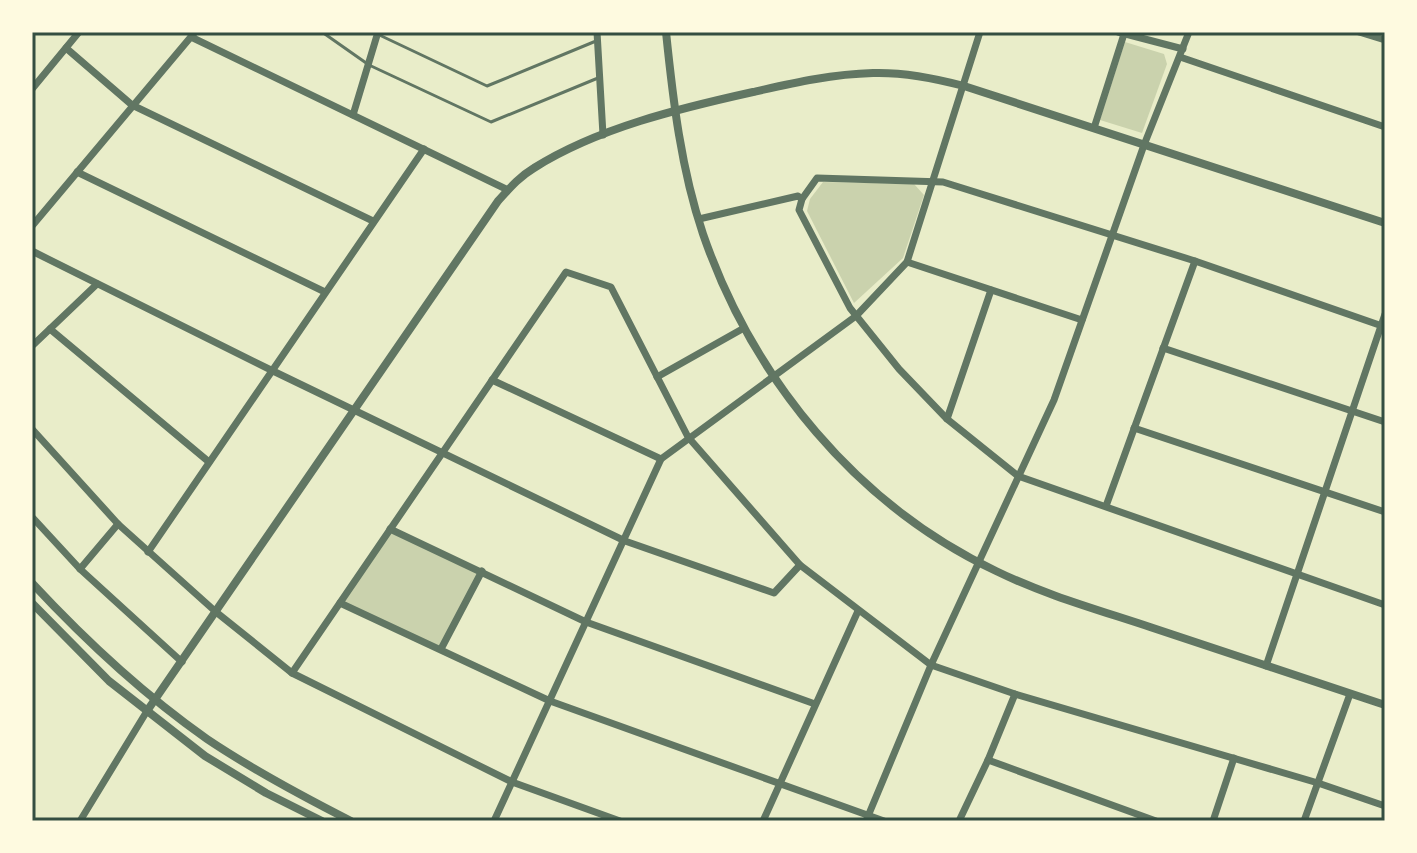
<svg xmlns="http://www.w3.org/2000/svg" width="1417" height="853" viewBox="0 0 1417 853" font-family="'Zilla Slab',serif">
<rect width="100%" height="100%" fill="#e9edc9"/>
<g fill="#cad2ad">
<polygon points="1125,42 1164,54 1167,64 1142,133 1100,120"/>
<polygon points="823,182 914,184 924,195 903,258 854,303 807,211 810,199"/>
<polygon points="390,529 482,571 441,649 340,603"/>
</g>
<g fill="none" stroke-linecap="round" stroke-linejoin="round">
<g stroke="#617663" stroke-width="3">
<polyline points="322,32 369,65 491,122 598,78"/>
<polyline points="373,32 487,86 596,41"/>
</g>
<g stroke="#617663" stroke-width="7">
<polyline points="597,32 603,135"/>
<polyline points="1118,32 1183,49"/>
<polyline points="1359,32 1385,40"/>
<polyline points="191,37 508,190"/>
<polyline points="66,48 132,105 373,221"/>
<polyline points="1180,57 1385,127"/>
<polyline points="32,89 79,32"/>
<polyline points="353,115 378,32"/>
<polyline points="1094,128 1124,34"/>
<polyline points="77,172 325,292"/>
<polyline points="699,219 798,196 802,199"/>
<polyline points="32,226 195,32"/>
<polyline points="32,251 273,371 625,541 774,593 800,565"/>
<polyline points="907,262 1082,320"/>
<polyline points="1385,327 1195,261 943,182 817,178 802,199 799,210 850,308 899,369 947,419 1018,476 1385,605"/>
<polyline points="50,329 209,462"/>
<polyline points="32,346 97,284"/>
<polyline points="1163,348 1385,422"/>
<polyline points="657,377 744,328"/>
<polyline points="492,380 661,459"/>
<polyline points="947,419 991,290"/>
<polyline points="1134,428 1385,512"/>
<polyline points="32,429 118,524 216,612 292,673 512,782 620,821"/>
<polyline points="1106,506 1195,261"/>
<polyline points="33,518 80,569 182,662"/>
<polyline points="390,529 586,622 815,704"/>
<polyline points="148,552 424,149"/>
<polyline points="80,569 118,524"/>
<polyline points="340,603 550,701 884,821"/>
<polyline points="441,649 482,571"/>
<polyline points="1266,666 1385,314"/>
<polyline points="292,673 566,272 611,287 688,437 800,565 931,665 1015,694 1318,783 1385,806"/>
<polyline points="988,760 1156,821"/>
<polyline points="80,821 147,711"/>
<polyline points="494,821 661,459 856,316 907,262 980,32"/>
<polyline points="763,821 858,611"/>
<polyline points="866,821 931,665 1054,400 1144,145 1189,32"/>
<polyline points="959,821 988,760 1015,694"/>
<polyline points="1213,821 1234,758"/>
<polyline points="1304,821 1350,694"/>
</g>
<g stroke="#617663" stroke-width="8">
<path d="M666,32C673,100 681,169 703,234C753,379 857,505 996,571C1045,595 1099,610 1150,627C1228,653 1307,679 1385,705"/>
<path d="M32,583C85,640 143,694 207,739C253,770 302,796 351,821"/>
<polyline points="32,603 109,681 205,756 266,793 322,821"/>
<path d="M147,711L498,201C509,189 519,177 534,168C597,128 681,108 753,92C793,83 832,74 873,73C904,72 934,78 964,86L1385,223"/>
</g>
</g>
<rect width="1417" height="853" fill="none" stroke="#fefae0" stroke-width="68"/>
<rect x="34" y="34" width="1349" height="785" fill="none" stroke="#344e41" stroke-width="3"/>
</svg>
